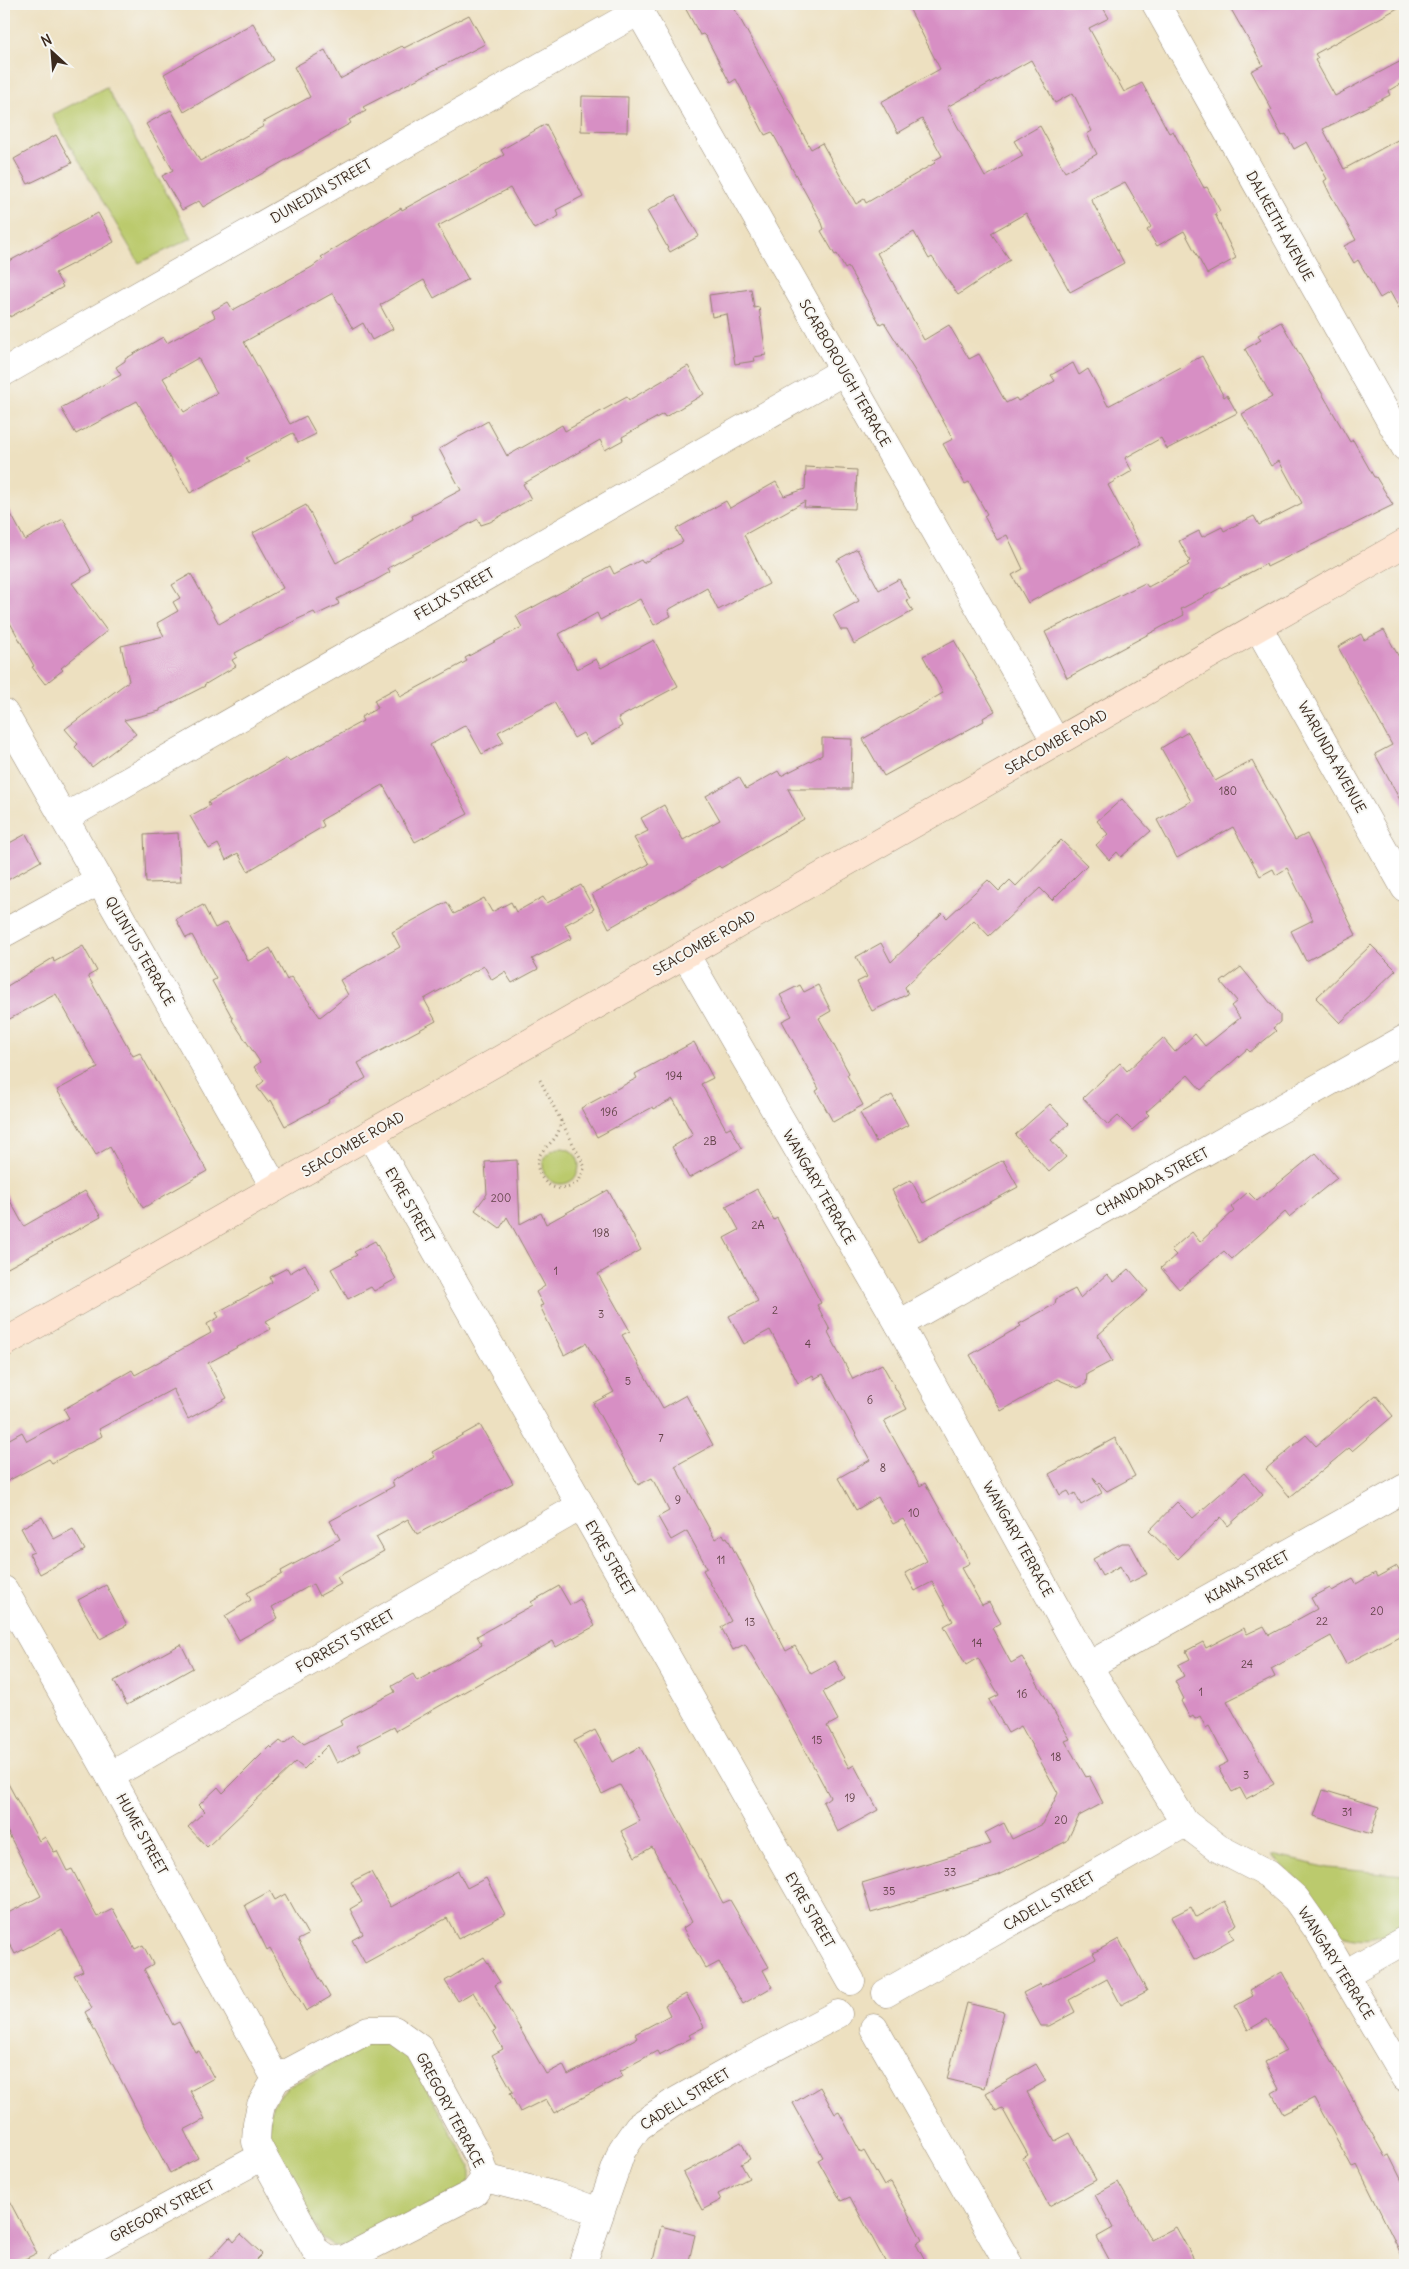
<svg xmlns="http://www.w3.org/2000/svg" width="1409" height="2269" viewBox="0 0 1409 2269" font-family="Delius,sans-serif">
<rect width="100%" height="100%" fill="#f6f6f2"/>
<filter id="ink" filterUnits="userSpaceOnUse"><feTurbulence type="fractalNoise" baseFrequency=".02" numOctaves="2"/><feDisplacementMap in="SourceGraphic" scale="10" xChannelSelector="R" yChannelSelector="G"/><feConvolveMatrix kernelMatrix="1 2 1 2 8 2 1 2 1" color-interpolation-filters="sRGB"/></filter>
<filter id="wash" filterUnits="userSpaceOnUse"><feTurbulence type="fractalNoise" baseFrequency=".0096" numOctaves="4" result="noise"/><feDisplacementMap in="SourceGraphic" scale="20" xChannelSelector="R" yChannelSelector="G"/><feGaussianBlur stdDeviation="1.12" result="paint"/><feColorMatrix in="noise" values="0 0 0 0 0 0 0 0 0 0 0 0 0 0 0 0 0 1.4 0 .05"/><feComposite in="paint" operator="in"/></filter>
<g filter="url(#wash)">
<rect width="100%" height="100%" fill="#ede0c0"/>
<g fill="#bbca6d" stroke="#7b7a46">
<polygon points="106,87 192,238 139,263 52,115"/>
<circle cx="561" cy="1166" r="18"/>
<path d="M1272,1855L1329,1868L1405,1875V1923C1377,1940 1367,1943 1335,1933L1310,1893Z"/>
<polygon points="371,2043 391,2043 408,2056 470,2166 470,2178 465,2186 351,2247 334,2246 321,2237 267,2138 272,2105 286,2088"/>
</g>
<g id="blocks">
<g fill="#d78fc4" fill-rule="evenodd">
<path d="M683,4H732L811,149L822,143L856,204L864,199L866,203L935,163L933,161L942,156L922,119L898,133L881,102L940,69L907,4H1101L1109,18L1089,28L1124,92L1142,83L1169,133L1173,131L1204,188L1207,187L1220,211L1215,214L1236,258L1207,274L1184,231L1157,246L1147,230L1151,227L1125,182L1091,199L1124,263L1070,292L1026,213L991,233L1010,260L958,295L932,257L929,259L914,232L877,253L924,340L949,325L969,359L979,354L1006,403L1016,398L1018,401L1055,381L1051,375L1073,363L1079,375L1088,369L1108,406L1202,356L1224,397L1227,395L1237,413L1167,449L1161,438L1125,458L1132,471L1108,485L1140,545L1028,603L1012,575L1023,569L1007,535L997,540L984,516L987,514L969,482L965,484L943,444L953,439L920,379L884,322L880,324L848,267L845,269L837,254L835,255L821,231L824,229L822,223L772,132L765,135L736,79L730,83L706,37L703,34L700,35ZM1031,60L1055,103L1073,93L1092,131L1087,134L1097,154L1065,172L1040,126L1014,141L1023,156L985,177L947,107Z"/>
<polygon points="1228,4 1405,4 1315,54 1318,58 1315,60 1335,96 1405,59 1405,81 1388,91 1390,95 1323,129 1344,169 1405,136 1405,319 1390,292 1380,298 1358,260 1354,263 1344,246 1356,240 1329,192 1324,181 1327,179 1307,142 1294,149 1286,134 1282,136 1269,111 1272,110 1251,71 1263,65"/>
<polygon points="469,15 485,44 363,107 366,111 349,120 351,123 203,207 199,201 182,210 162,176 173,170 146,124 171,110 200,161 264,126 262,123 310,97 294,67 325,50 340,79 402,46 404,48"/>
<polygon points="253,23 274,60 184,112 164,74"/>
<polygon points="582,96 628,97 627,132 581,131"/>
<path d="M546,124L583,196L556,210L559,216L534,229L510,188L438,226L468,279L434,298L424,280L380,305L393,329L372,340L363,323L353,329L333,293L244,342L290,424L306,416L316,434L298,443L293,433L246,458L249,462L190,493L137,401L76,434L61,408L121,375L116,367L125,361V359L163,337L167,343L215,317L212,311L228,302L233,310L312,267L323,259L321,257L401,208L402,210L504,155L501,150ZM198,358L217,393L184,412L163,378Z"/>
<polygon points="56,135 72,163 28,184 14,159"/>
<polygon points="675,195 699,236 670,252 647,211"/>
<polygon points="98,213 114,242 55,273 63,287 10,317 4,305 4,264"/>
<polygon points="751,289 754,308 759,307 766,355 754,357 755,361 735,364 727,314 712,317 709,295"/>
<polygon points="1281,322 1350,442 1353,440 1374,477 1376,477 1393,505 1267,567 1266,564 1181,609 1184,615 1067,678 1045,632 1145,583 1148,587 1189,565 1187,563 1190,561 1179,541 1199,531 1202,537 1222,527 1224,531 1254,516 1259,525 1302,503 1279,461 1271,466 1242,414 1272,397 1245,349 1261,340 1258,335"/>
<polygon points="688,366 704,394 665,417 663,414 622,437 623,440 605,450 600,440 523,484 531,499 490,522 481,525 478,519 388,568 390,572 374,581 337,599 339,604 316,615 314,612 298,619 235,653 237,657 232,660 236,666 204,685 205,686 160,709 160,711 124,720 136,734 92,767 75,747 78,744 65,729 129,681 121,646 164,636 157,623 178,611 173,602 180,598 172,585 191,574 219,624 283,588 253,533 306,505 336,563 413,519 412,516 461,490 439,449 459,437 488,421 507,456 562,425 565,431 627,397 629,400"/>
<polygon points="806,467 857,470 855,509 804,507 805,501 744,535 769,584 718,610 707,588 668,610 671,616 654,625 640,599 600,620 597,613 559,634 577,669 596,659 601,668 654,640 678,686 618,718 622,726 590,745 583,733 574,738 554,702 498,732 504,742 482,754 466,725 430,745 468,814 415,842 383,785 321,820 324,826 248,871 238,853 226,860 218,844 209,849 190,816 210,805 208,802 287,758 289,761 363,721 361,717 378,708 374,700 396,688 400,697 467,661 465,658 522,627 516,616 526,611 610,566 614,574 641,560 643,563 683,542 676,529 708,511 726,501 730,508 776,482 784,496 805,489"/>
<polygon points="4,501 25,540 63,519 92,572 72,583 107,631 61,668 63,670 45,684 32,667 34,666 4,612"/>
<polygon points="857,549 879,590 899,579 910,599 906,600 913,611 854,644 847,630 841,630 833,615 859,601 837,560"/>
<polygon points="1384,630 1405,668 1405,809 1375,754 1392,745 1338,647 1361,634 1364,640"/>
<polygon points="954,640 995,711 983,718 984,721 884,776 863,739 943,693 923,656"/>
<polygon points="1188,732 1215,781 1252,761 1295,840 1307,834 1356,935 1306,961 1291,931 1313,920 1287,868 1276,875 1273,869 1260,876 1233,827 1177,858 1157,820 1191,801 1161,748"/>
<polygon points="822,738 852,739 851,789 788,789 804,819 721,868 719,866 609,928 592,894 649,864 634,838 648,831 641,818 664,805 683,840 720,820 706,796 739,777 746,789 778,771 781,776 822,755"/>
<polygon points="1122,799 1151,831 1121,857 1117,852 1109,860 1096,845 1108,834 1097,821"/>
<polygon points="178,833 181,882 146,883 144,835"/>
<polygon points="26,834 41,861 4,882 4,846"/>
<polygon points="1061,840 1087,865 1052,900 1040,888 989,936 974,920 905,987 908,994 872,1011 857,982 867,977 856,957 881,943 891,962 942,913 947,918 988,880 999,891 1010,880 1016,886"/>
<polygon points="581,885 594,909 565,925 572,938 532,959 538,969 512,983 505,972 492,980 484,966 424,999 436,1021 358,1063 366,1078 329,1100 330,1102 285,1126 271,1100 268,1102 257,1087 264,1081 254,1067 260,1062 232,1020 233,1019 212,981 216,979 192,935 186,938 176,919 203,905 215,928 227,922 248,961 270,948 287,980 291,977 320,1017 348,995 340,980 400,947 392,932 447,902 454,914 484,898 492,912 511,902 516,912 543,897 547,903"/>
<polygon points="1371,945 1396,970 1340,1023 1316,998"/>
<polygon points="83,946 97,971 88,976 133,1056 140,1053 207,1171 143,1208 110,1147 96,1155 57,1090 98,1068 56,994 4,1022 4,988 53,958 54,962"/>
<polygon points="1241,967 1280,1015 1280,1022 1273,1028 1276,1031 1250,1052 1247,1049 1201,1090 1188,1075 1146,1112 1149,1115 1132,1130 1118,1116 1108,1125 1083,1098 1120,1063 1127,1071 1163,1038 1175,1052 1195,1034 1205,1046 1240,1018 1231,1006 1237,1001 1221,982"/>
<polygon points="800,985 804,992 818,985 831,1011 819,1018 849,1073 847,1075 863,1105 833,1122 816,1091 819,1089 782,1021 792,1016 780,995"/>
<polygon points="694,1042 713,1078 701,1084 726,1129 730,1127 742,1148 689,1178 672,1147 693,1135 673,1099 654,1109 653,1107 597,1137 581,1108 637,1078 635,1074"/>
<polygon points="892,1095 908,1125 876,1142 860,1113"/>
<polygon points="1050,1104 1069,1124 1051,1140 1066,1157 1049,1172 1015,1135"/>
<polygon points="1316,1153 1337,1178 1289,1217 1285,1212 1232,1259 1224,1251 1179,1289 1161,1268 1176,1255 1171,1250 1192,1232 1200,1242 1234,1211 1231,1207 1248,1192 1257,1201"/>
<polygon points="517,1160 520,1224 541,1213 546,1224 608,1190 641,1250 598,1274 630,1331 622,1335 663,1408 686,1395 713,1445 675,1466 715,1539 723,1534 725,1538 727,1537 786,1651 795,1646 811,1674 835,1661 845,1679 823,1692 838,1720 827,1726 849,1768 854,1765 878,1810 838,1832 823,1802 830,1797 778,1700 745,1644 733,1650 721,1627 731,1621 703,1570 707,1568 687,1531 671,1540 658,1517 669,1511 652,1478 638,1485 593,1403 614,1392 586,1343 564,1355 540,1306 543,1305 536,1292 545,1286 507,1217 500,1228 475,1210 487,1194 485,1162"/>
<polygon points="1003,1160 1018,1187 919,1241 892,1190 911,1180 923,1203"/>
<polygon points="757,1189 774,1220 777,1218 821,1303 817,1305 830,1330 828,1332 853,1379 882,1364 907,1409 884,1421 920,1486 925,1483 970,1563 961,1568 982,1605 989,1602 1001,1623 992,1628 1011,1663 1022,1657 1070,1739 1065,1741 1086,1777 1089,1776 1103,1803 1079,1816 1067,1841 996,1876 871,1913 862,1883 991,1844 985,1833 1004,1823 1012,1839 1043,1824 1058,1793 1021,1726 1008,1733 989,1700 999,1695 978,1658 966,1665 944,1626 953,1621 932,1582 915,1591 905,1573 927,1561 903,1519 893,1524 878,1497 856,1510 838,1478 870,1460 823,1374 814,1379 813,1375 798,1383 770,1330 744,1344 729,1316 758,1301 724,1238 739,1230 726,1206"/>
<polygon points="4,1190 24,1226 85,1191 101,1217 4,1270"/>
<polygon points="375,1241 396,1279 374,1291 371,1287 348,1299 331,1269 357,1255 354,1252"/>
<polygon points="305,1264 320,1291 266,1321 271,1329 208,1363 227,1398 188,1419 173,1389 99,1429 102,1436 52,1463 49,1459 4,1483 4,1442 22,1432 27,1441 69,1418 64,1409 132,1370 135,1375 211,1333 207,1324 219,1317 216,1313 272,1282 270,1277 287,1268 290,1273"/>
<polygon points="1129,1269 1148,1291 1098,1335 1112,1361 1087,1374 1086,1384 1078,1388 1057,1379 1001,1411 970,1355 1021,1326 1019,1324 1055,1304 1056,1299 1075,1289 1080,1298 1107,1274 1114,1282"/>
<polygon points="1376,1395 1393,1416 1352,1451 1349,1448 1290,1497 1266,1469 1306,1435 1316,1446"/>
<polygon points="480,1425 513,1483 417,1534 408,1519 376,1537 384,1551 337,1577 341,1584 319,1596 313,1584 272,1607 278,1618 239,1640 225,1616 251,1600 247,1593 282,1574 281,1571 340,1539 330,1521 394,1486 392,1481 435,1457 432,1452"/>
<polygon points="1115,1438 1135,1476 1107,1491 1093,1477 1102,1493 1081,1505 1075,1493 1071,1496 1068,1491 1060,1495 1049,1474"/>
<polygon points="1244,1473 1263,1495 1228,1526 1221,1517 1178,1559 1149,1531 1177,1502 1193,1518"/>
<polygon points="42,1517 54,1539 73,1529 85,1550 40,1574 29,1554 34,1552 21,1528"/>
<polygon points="1122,1543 1130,1543 1147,1574 1129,1583 1120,1566 1102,1576 1093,1559"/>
<polygon points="1397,1566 1405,1580 1405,1633 1346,1664 1331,1636 1271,1669 1275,1677 1227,1701 1274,1784 1246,1799 1240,1788 1232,1792 1218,1767 1228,1762 1209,1726 1206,1728 1200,1716 1195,1719 1193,1716 1190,1718 1181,1701 1184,1699 1175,1681 1184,1676 1178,1665 1190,1659 1186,1651 1203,1642 1206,1648 1244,1628 1247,1634 1264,1626 1269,1635 1317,1609 1311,1598 1330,1588 1332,1591 1353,1579 1356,1584 1375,1573 1377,1577"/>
<polygon points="106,1585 127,1625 100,1639 78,1600"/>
<polygon points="559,1586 570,1605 580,1599 595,1626 556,1647 553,1641 396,1731 394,1727 357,1746 360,1751 337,1763 328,1745 304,1769 296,1762 207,1847 188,1827 205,1811 199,1805 218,1787 223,1793 270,1746 272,1748 280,1741 284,1744 294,1735 304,1744 342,1725 340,1721 395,1692 392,1686 413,1674 417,1681 482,1645 477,1636 533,1605 531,1602"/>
<polygon points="181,1644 193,1668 127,1705 114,1681"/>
<polygon points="595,1730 612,1762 640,1747 723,1903 730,1900 758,1948 769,1967 763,1970 772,1987 743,2004 719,1962 706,1969 683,1928 692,1922 652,1847 635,1857 621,1831 640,1821 620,1785 602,1794 574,1741"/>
<polygon points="4,1776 39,1841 45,1837 54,1852 57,1851 67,1871 72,1869 97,1917 113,1909 135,1949 143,1945 153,1964 144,1969 173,2025 179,2022 195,2052 199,2051 214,2078 190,2091 205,2119 184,2130 198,2158 170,2173 85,2012 92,2008 74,1975 83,1971 62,1929 15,1954 4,1933 4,1915 41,1896 4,1825"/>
<polygon points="1323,1790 1379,1807 1371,1834 1314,1816"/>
<polygon points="458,1871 467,1888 486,1878 505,1914 458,1939 447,1918 365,1963 352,1940 363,1934 350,1909 362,1902 351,1882 371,1872 391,1907"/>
<polygon points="270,1891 275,1900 285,1894 308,1935 298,1940 330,1997 306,2011 270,1948 267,1950 245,1905"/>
<polygon points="1225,1901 1237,1924 1229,1929 1234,1938 1194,1960 1171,1917 1191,1907 1196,1917"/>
<polygon points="1119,1939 1147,1991 1121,2005 1107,1979 1069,2000 1075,2012 1049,2026 1041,2026 1023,1993 1040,1984 1041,1987 1096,1958 1093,1953"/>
<polygon points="484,1957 500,1982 495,1985 546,2074 563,2065 568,2075 637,2038 635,2034 670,2015 665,2005 686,1994 704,2027 689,2035 691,2038 659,2055 657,2051 620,2071 623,2076 554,2113 546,2099 520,2112 510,2093 513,2092 492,2055 503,2049 493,2031 496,2030 473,1992 458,2001 445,1981"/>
<polygon points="1282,1972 1385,2157 1389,2155 1405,2187 1405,2262 1357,2165 1352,2167 1314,2098 1283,2114 1272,2093 1279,2089 1265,2062 1286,2051 1267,2019 1248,2030 1235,2006 1253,1996 1250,1990"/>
<polygon points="967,2003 1004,2012 984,2088 947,2079"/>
<polygon points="1036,2064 1046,2081 1027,2092 1055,2141 1070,2133 1096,2180 1049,2206 1023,2158 1028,2155 1002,2108 996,2111 986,2093"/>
<polygon points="820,2087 835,2114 839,2112 861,2153 864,2151 884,2186 891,2182 922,2240 916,2244 927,2265 887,2265 850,2197 841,2201 818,2160 823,2157 793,2103"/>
<polygon points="741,2142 750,2159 741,2164 749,2178 718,2194 721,2200 702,2210 683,2173"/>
<polygon points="1118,2182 1151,2240 1176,2227 1197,2265 1112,2265 1097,2237 1113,2228 1095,2195"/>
<polygon points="4,2191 37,2253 13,2265 4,2265"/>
<polygon points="661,2226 695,2235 688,2265 652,2265"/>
<polygon points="241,2234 262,2254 251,2265 204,2265 230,2237 234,2242"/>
</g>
</g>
</g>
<g filter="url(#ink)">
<use href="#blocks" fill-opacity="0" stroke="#94856f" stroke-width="1"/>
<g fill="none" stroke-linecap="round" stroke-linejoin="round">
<defs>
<g id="street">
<polyline points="635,4 1056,742"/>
<polyline points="1156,4 1405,447"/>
<polyline points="4,372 639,11"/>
<polyline points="1258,627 1405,888"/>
<polyline points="4,713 275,1188"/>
<polyline points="64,818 844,371"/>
<polyline points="4,933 99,881"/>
<polyline points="685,954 899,1324 1088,1666 1185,1823 1218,1848 1268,1874 1296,1899 1320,1933 1405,2078"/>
<polyline points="370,1134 851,1981"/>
<polyline points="899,1324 1405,1039"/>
<polyline points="4,1590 110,1776 276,2079"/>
<polyline points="1088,1666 1405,1488"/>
<polyline points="110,1776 581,1506"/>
<polyline points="1345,1974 1405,1940"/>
<polyline points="886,1993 1185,1823"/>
<polyline points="874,2028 1009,2265"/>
<polygon points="368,2030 394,2030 419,2048 479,2158 485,2178 474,2193 345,2259 330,2261 316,2251 263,2156 256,2142 257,2124 261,2105 276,2079"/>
<polyline points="485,2178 553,2195 599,2212"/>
<polyline points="61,2265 263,2156"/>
<polyline points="582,2265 622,2150 638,2127 673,2103 737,2067 838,2014"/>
</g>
<polyline id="secondary" points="4,1343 1405,543"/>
</defs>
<use href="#street" stroke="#94856f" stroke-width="29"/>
<use href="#secondary" stroke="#94856f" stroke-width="29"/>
<path stroke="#94856f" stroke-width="3" stroke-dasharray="1 4" stroke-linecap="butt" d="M540,1080L585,1167L579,1181C573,1186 566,1190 557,1188C544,1186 534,1170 539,1157C546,1142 559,1143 561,1120"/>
<use href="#street" stroke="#fff" stroke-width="28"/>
<use href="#secondary" stroke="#fde4d1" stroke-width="28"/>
</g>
</g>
<g text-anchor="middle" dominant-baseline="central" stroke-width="4" stroke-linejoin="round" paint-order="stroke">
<g font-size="11" fill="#624348">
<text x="1228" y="791">180</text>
<text x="674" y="1076">194</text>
<text x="609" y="1112">196</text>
<text x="710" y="1141">2B</text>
<text x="501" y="1198">200</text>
<text x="758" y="1225">2A</text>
<text x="601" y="1233">198</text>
<text x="556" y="1271">1</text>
<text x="775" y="1310">2</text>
<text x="601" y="1314">3</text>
<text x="808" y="1344">4</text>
<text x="628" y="1381">5</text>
<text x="870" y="1400">6</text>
<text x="661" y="1438">7</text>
<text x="883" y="1468">8</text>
<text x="678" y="1500">9</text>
<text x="914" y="1513">10</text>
<text x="721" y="1560">11</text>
<text x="1377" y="1611">20</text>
<text x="1322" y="1621">22</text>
<text x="750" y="1622">13</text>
<text x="977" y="1643">14</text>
<text x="1247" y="1664">24</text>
<text x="1201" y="1692">1</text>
<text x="1022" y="1694">16</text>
<text x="817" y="1740">15</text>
<text x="1056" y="1757">18</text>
<text x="1246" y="1775">3</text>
<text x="850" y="1798">19</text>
<text x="1347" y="1812">31</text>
<text x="1061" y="1820">20</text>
<text x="950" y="1872">33</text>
<text x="889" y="1891">35</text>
</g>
<g font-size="14" fill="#3b2a1e" stroke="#f6f6f2">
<text transform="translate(321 191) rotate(-30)">DUNEDIN STREET</text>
<text transform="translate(1280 226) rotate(61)">DALKEITH AVENUE</text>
<text transform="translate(845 373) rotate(60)">SCARBOROUGH TERRACE</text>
<text transform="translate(454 594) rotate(-30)">FELIX STREET</text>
<text transform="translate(1056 742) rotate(-30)">SEACOMBE ROAD</text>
<text transform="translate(1332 757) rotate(61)">WARUNDA AVENUE</text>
<text transform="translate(704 943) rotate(-30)">SEACOMBE ROAD</text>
<text transform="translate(140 951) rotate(60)">QUINTUS TERRACE</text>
<text transform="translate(353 1144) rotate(-30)">SEACOMBE ROAD</text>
<text transform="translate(1152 1182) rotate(-29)">CHANDADA STREET</text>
<text transform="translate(819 1187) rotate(60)">WANGARY TERRACE</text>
<text transform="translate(410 1205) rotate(60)">EYRE STREET</text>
<text transform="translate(1018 1539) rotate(61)">WANGARY TERRACE</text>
<text transform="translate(610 1558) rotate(60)">EYRE STREET</text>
<text transform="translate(1247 1577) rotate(-29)">KIANA STREET</text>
<text transform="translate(345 1641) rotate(-30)">FORREST STREET</text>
<text transform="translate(142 1834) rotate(61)">HUME STREET</text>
<text transform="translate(1049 1901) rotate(-30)">CADELL STREET</text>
<text transform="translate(810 1910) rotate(60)">EYRE STREET</text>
<text transform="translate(1336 1963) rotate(58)">WANGARY TERRACE</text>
<text transform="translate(685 2099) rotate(-32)">CADELL STREET</text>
<text transform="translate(450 2110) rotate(62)">GREGORY TERRACE</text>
<text transform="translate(162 2211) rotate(-28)">GREGORY STREET</text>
</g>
</g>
<rect width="1409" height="2269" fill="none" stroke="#f6f6f2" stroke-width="20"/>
<g transform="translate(52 52) rotate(334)" stroke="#f6f6f2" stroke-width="4" paint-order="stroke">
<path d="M0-4L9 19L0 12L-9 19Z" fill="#3b2a1e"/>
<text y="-8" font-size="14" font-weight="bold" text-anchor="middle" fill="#3b2a1e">N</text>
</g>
</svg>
